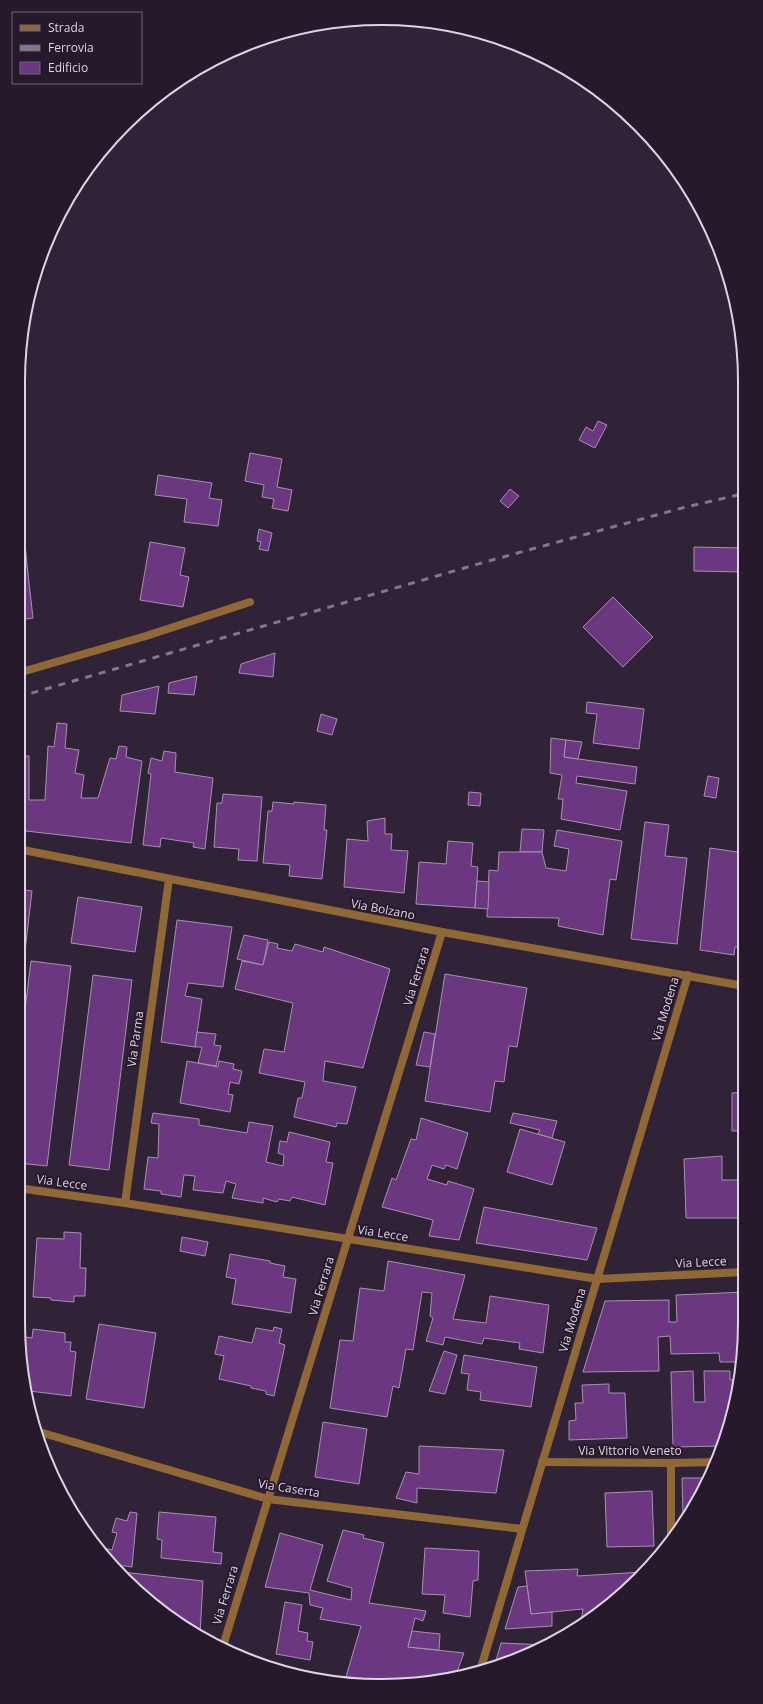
<svg xmlns="http://www.w3.org/2000/svg" width="763" height="1704" viewBox="0 0 763 1704" font-family="'Open Sans',sans-serif">
<rect width="100%" height="100%" fill="#302337"/>
<g fill="#6b3781" stroke="#a493ac">
<polygon points="598,421 607,425 595,448 579,440 586,427 593,431"/>
<polygon points="250,453 282,459 277,487 292,490 288,511 272,508 274,499 262,497 264,485 245,481"/>
<polygon points="18,462 27,565 18,566"/>
<polygon points="158,475 212,483 209,498 222,500 218,526 184,522 187,499 155,495"/>
<polygon points="510,489 519,496 508,508 500,501"/>
<polygon points="259,529 272,533 268,551 259,549 261,542 257,541"/>
<polygon points="150,542 185,548 180,575 189,577 183,607 140,600"/>
<polygon points="694,547 743,548 743,572 694,571"/>
<polygon points="27,565 33,618 18,620 18,566"/>
<polygon points="613,597 653,637 623,667 583,627"/>
<polygon points="275,653 273,677 239,673 241,664"/>
<polygon points="197,676 194,695 168,693 169,683"/>
<polygon points="159,686 155,714 120,711 122,695"/>
<polygon points="587,702 644,709 639,749 593,743 597,714 586,713"/>
<polygon points="321,714 337,719 332,735 317,731"/>
<polygon points="57,723 67,724 65,748 79,750 75,773 84,775 81,798 98,798 110,758 116,759 119,746 127,747 126,757 142,761 131,843 26,831 25,835 18,834 18,753 19,756 29,756 29,800 45,800 48,746 54,747"/>
<polygon points="551,738 566,740 564,757 637,767 635,784 577,776 576,783 627,791 620,830 561,819 563,799 558,799 562,775 550,773"/>
<polygon points="566,740 582,742 578,759 564,757"/>
<polygon points="164,751 176,753 175,772 213,778 205,849 193,847 194,843 161,838 160,847 143,845 151,774 148,773 151,758 162,761"/>
<polygon points="708,776 719,778 716,798 704,796"/>
<polygon points="469,792 481,793 480,806 468,805"/>
<polygon points="223,794 262,797 257,861 238,860 239,849 214,847 217,803 222,803"/>
<polygon points="273,802 294,804 294,802 326,805 324,830 327,830 322,879 289,876 290,865 263,863 268,811 272,811"/>
<polygon points="385,818 385,834 392,834 391,850 408,851 404,893 344,887 347,839 368,841 367,821"/>
<polygon points="645,822 669,825 665,856 687,858 677,944 631,939"/>
<polygon points="522,829 544,830 542,852 520,852"/>
<polygon points="557,830 622,841 616,880 610,879 603,935 558,926 559,918 487,917 489,870 498,871 499,852 542,852 546,868 566,871 569,849 554,846"/>
<polygon points="448,841 473,843 471,866 478,867 475,908 416,904 419,862 446,864"/>
<polygon points="710,848 744,853 740,900 744,900 744,948 735,947 734,955 700,950"/>
<polygon points="477,881 489,882 488,909 475,908"/>
<polygon points="18,889 32,891 24,960 20,960 19,965"/>
<polygon points="78,897 142,907 135,952 71,943"/>
<polygon points="177,920 232,927 223,987 188,983 185,996 202,999 195,1047 161,1042"/>
<polygon points="244,935 268,940 263,965 237,959"/>
<polygon points="269,942 278,944 277,948 292,951 295,944 323,952 324,947 390,969 363,1068 325,1061 323,1081 356,1087 347,1124 337,1123 336,1127 294,1117 298,1098 302,1098 305,1082 259,1073 264,1049 284,1052 293,1003 235,989 242,961 263,965"/>
<polygon points="20,960 24,960 22,989 18,988 18,965"/>
<polygon points="31,961 71,966 47,1166 18,1163 18,1066"/>
<polygon points="445,974 527,988 517,1047 509,1046 504,1082 495,1081 490,1112 425,1101"/>
<polygon points="93,975 132,980 109,1170 69,1165"/>
<polygon points="197,1032 216,1034 214,1045 221,1046 216,1066 198,1063 202,1047 195,1047"/>
<polygon points="424,1032 435,1034 430,1067 416,1065"/>
<polygon points="187,1061 218,1067 219,1061 234,1064 233,1069 242,1071 239,1084 230,1082 228,1094 233,1095 230,1112 180,1103"/>
<polygon points="744,1092 744,1131 732,1131 732,1093"/>
<polygon points="153,1113 199,1119 199,1125 247,1133 249,1122 273,1126 266,1162 283,1166 284,1155 278,1153 280,1141 287,1142 289,1132 330,1142 326,1162 333,1163 325,1205 292,1197 290,1201 279,1199 277,1202 263,1198 263,1203 232,1198 236,1184 226,1181 223,1193 193,1190 195,1176 184,1175 181,1197 161,1194 161,1191 144,1189 148,1157 158,1158 159,1124 151,1123"/>
<polygon points="513,1113 557,1121 552,1138 538,1134 540,1130 510,1123"/>
<polygon points="421,1118 468,1133 457,1169 446,1165 444,1169 432,1165 427,1179 447,1185 448,1181 474,1189 459,1240 429,1236 433,1220 382,1207 392,1178 396,1180 411,1139 416,1140"/>
<polygon points="520,1129 565,1142 552,1185 507,1172"/>
<polygon points="722,1156 722,1180 745,1180 745,1218 686,1218 684,1159"/>
<polygon points="484,1207 597,1228 587,1260 476,1243"/>
<polygon points="64,1232 81,1233 80,1268 86,1268 85,1296 74,1296 74,1302 51,1300 51,1298 33,1297 37,1238 64,1239"/>
<polygon points="182,1237 208,1242 205,1256 180,1251"/>
<polygon points="230,1254 270,1261 270,1263 285,1266 283,1277 296,1279 291,1313 232,1304 236,1279 226,1277"/>
<polygon points="388,1261 465,1275 453,1319 486,1323 490,1296 549,1305 543,1353 519,1349 520,1343 484,1338 482,1344 445,1337 443,1345 426,1341 433,1318 430,1316 432,1293 422,1292 413,1350 406,1349 399,1388 393,1386 387,1417 330,1408 340,1340 353,1341 360,1288 384,1291"/>
<polygon points="745,1292 745,1323 742,1357 737,1357 738,1362 720,1362 719,1353 671,1354 670,1336 658,1337 659,1371 583,1372 605,1301 669,1300 669,1322 677,1322 676,1295"/>
<polygon points="99,1324 156,1333 144,1408 86,1399"/>
<polygon points="274,1327 282,1329 279,1343 285,1345 274,1396 266,1394 266,1391 251,1388 251,1386 219,1379 224,1356 215,1354 219,1336 252,1343 256,1328 273,1331"/>
<polygon points="33,1329 65,1333 65,1342 71,1342 70,1351 76,1352 71,1396 29,1391 22,1345 24,1345 25,1337 32,1338"/>
<polygon points="444,1351 457,1355 445,1394 429,1391"/>
<polygon points="464,1355 537,1367 531,1407 480,1400 481,1392 467,1390 469,1374 461,1373"/>
<polygon points="693,1371 694,1402 705,1402 704,1371 730,1371 730,1380 739,1379 738,1393 722,1446 673,1447 671,1372"/>
<polygon points="609,1384 609,1393 625,1393 627,1438 569,1440 569,1421 576,1420 575,1403 583,1403 582,1385"/>
<polygon points="323,1422 367,1429 359,1484 315,1477"/>
<polygon points="419,1446 504,1450 496,1493 417,1488 417,1503 396,1498 406,1472 419,1474"/>
<polygon points="682,1478 707,1478 683,1517"/>
<polygon points="652,1491 654,1546 607,1547 605,1493"/>
<polygon points="130,1512 137,1513 132,1567 117,1565 116,1568 108,1562 96,1546 112,1550 117,1533 112,1532 116,1518 127,1521"/>
<polygon points="159,1512 216,1517 213,1552 222,1553 221,1564 161,1558 162,1540 157,1539"/>
<polygon points="343,1530 364,1535 363,1538 384,1543 369,1603 426,1611 423,1621 415,1618 408,1647 464,1653 455,1677 429,1683 345,1680 361,1626 320,1619 323,1608 310,1605 309,1593 265,1587 280,1533 323,1545 310,1590 351,1600 352,1588 327,1581"/>
<polygon points="425,1548 479,1551 478,1580 473,1581 470,1617 443,1613 445,1595 422,1594"/>
<polygon points="578,1569 577,1576 643,1572 581,1622 583,1609 531,1614 525,1571"/>
<polygon points="122,1572 203,1581 200,1634 195,1634"/>
<polygon points="527,1586 531,1614 552,1612 552,1626 505,1629 518,1587"/>
<polygon points="285,1602 302,1605 298,1631 308,1633 307,1641 313,1642 310,1660 276,1654"/>
<polygon points="412,1631 440,1634 439,1650 408,1647"/>
<polygon points="501,1643 547,1645 494,1668"/>
</g>
<g fill="none" stroke-linecap="round" stroke-linejoin="round">
<polyline stroke="#906836" stroke-width="8" points="18,673 146,636 250,602"/>
<g stroke="#906836" stroke-width="8">
<polyline points="18,1188 125,1203 597,1279 745,1272"/>
<polyline points="125,1203 169,879"/>
<polyline points="36,1431 268,1499 522,1529"/>
<polyline points="542,1462 671,1463 717,1462"/>
<polyline points="671,1463 671,1536"/>
<polyline points="223,1646 442,932"/>
<polyline points="480,1671 688,975"/>
</g>
<polyline stroke="#906836" stroke-width="8" points="18,849 442,932 744,986"/>
<polyline stroke="#837889" stroke-width="3" stroke-dasharray="7 7" stroke-linecap="butt" points="18,697 492,560 682,508 742,494"/>
</g>
<g text-anchor="middle" dominant-baseline="central" stroke-width="4" stroke-linejoin="round" paint-order="stroke">
<g font-size="12" fill="#ddd4e1" stroke="#27192c">
<text transform="translate(383 909) rotate(11)">Via Bolzano</text>
<text transform="translate(416 976) rotate(-73)">Via Ferrara</text>
<text transform="translate(665 1009) rotate(-73)">Via Modena</text>
<text transform="translate(135 1039) rotate(-82)">Via Parma</text>
<text transform="translate(62 1182) rotate(8)">Via Lecce</text>
<text transform="translate(383 1233) rotate(9)">Via Lecce</text>
<text transform="translate(701 1262) rotate(-3)">Via Lecce</text>
<text transform="translate(321 1286) rotate(-73)">Via Ferrara</text>
<text transform="translate(572 1320) rotate(-73)">Via Modena</text>
<text x="630" y="1450">Via Vittorio Veneto</text>
<text transform="translate(289 1488) rotate(9)">Via Caserta</text>
<text transform="translate(225 1595) rotate(-73)">Via Ferrara</text>
</g>
</g>
<path d="M0 0H763V1704H0ZM381 25H382A356 356 0 0 1 738 381V1323A356 356 0 0 1 382 1679H381A356 356 0 0 1 25 1323V381A356 356 0 0 1 381 25Z" fill="#27192c" fill-rule="evenodd"/>
<path fill="none" stroke="#ddd4e1" stroke-width="2" d="M381 25H382A356 356 0 0 1 738 381V1323A356 356 0 0 1 382 1679H381A356 356 0 0 1 25 1323V381A356 356 0 0 1 381 25Z"/>
<rect x="12" y="12" width="130" height="72" fill="#27192c" stroke="#706474"/>
<rect x="20" y="25" width="20" height="6" fill="#906836" stroke="#706474"/>
<text x="48" y="32" font-size="12" fill="#ddd4e1">Strada</text>
<rect x="20" y="45" width="20" height="6" fill="#837889" stroke="#706474"/>
<text x="48" y="52" font-size="12" fill="#ddd4e1">Ferrovia</text>
<rect x="20" y="62" width="20" height="12" fill="#6b3781" stroke="#706474"/>
<text x="48" y="72" font-size="12" fill="#ddd4e1">Edificio</text>
</svg>
